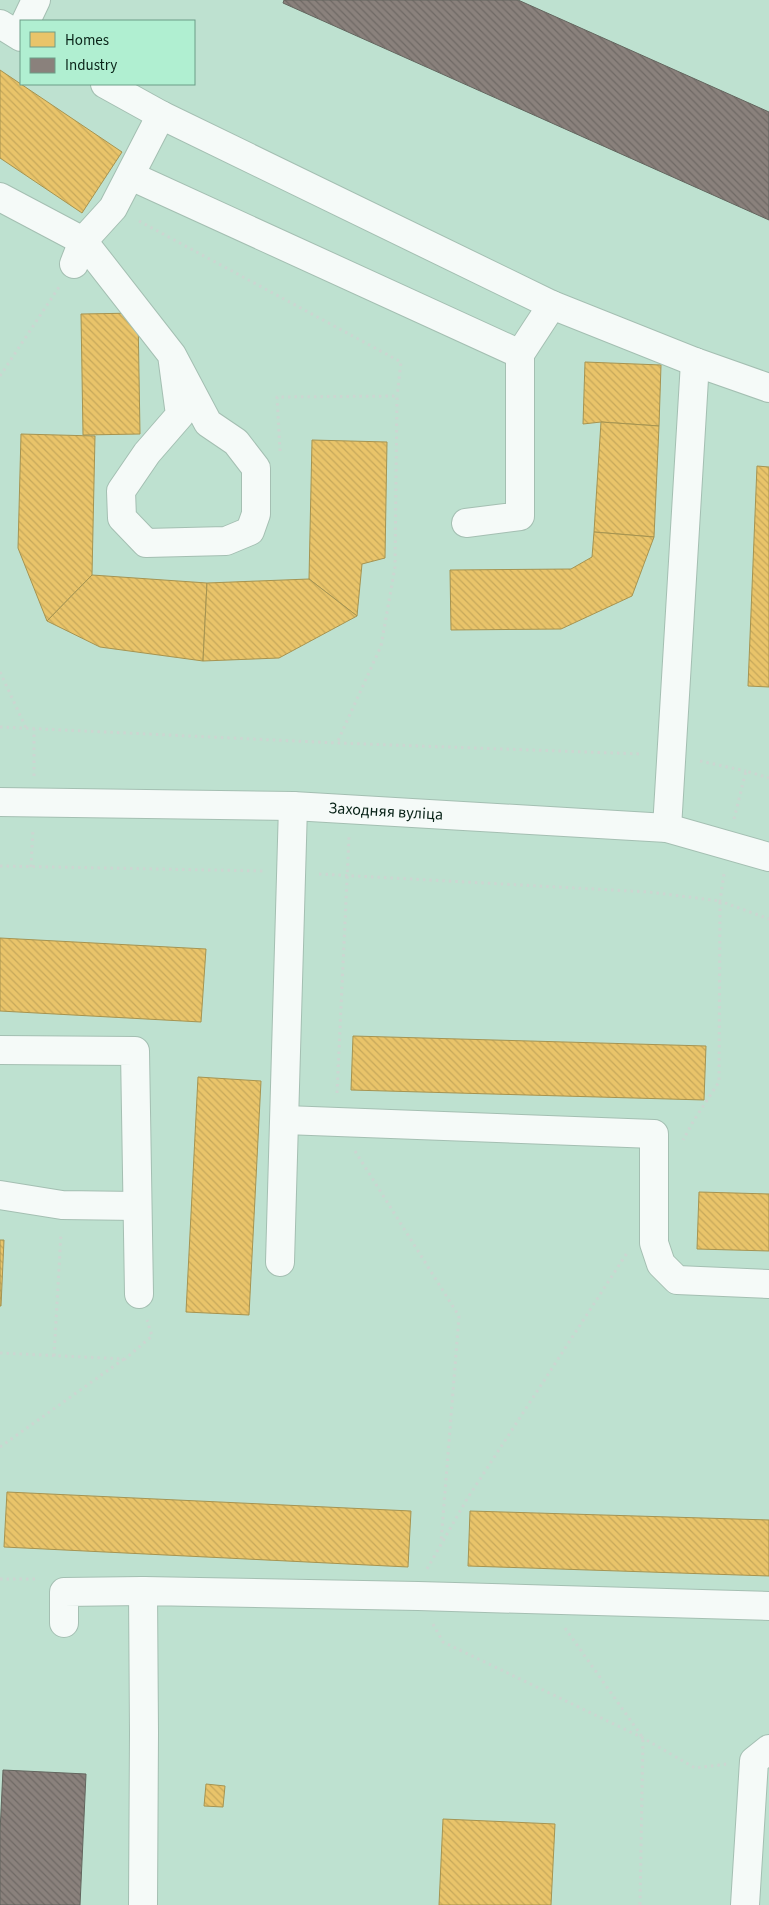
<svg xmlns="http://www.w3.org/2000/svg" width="769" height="1905" viewBox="0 0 769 1905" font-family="'Source Sans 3',sans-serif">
<defs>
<pattern id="homes-back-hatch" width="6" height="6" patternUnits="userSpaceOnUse" patternTransform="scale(1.25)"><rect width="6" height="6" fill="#e9c46a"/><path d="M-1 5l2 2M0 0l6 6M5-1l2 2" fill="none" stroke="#c6a85b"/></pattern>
<pattern id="industry-back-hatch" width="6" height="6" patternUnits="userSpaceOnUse" patternTransform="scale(1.25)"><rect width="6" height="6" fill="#8a817c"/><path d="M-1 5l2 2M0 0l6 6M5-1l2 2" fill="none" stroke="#6f6965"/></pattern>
</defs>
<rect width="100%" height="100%" fill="#bee1d0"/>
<g fill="url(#homes-back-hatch)" stroke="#a69451">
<polygon points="0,70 122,152 82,213 0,158"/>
<polygon points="138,313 140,434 83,435 81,314"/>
<polygon points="585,362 661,365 659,426 601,422 583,424"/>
<polygon points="601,422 659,426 654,537 594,532"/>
<polygon points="21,434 95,436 92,575 47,621 18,548"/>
<polygon points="312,440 387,442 385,558 362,564 357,616 309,579"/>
<polygon points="757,466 769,467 769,687 748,686"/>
<polygon points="594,532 654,537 632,596 561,629 451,630 450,570 571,569 592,557"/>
<polygon points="92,575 207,583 203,661 100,647 47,621"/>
<polygon points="309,579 357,616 279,658 203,661 207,583"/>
<polygon points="0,938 206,949 201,1022 0,1011"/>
<polygon points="353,1036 706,1046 704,1100 351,1090"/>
<polygon points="198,1077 261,1081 249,1315 186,1312"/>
<polygon points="699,1192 769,1194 769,1251 697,1249"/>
<polygon points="0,1240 4,1240 1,1306 0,1306"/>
<polygon points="7,1492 411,1511 408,1567 4,1547"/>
<polygon points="470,1511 769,1520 769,1576 468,1566"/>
<polygon points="206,1784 225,1786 223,1807 204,1806"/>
<polygon points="443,1819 555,1824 551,1905 439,1905"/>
</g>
<g fill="url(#industry-back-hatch)" stroke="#63655e">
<polygon points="284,0 518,0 769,112 769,220 283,3"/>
<polygon points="3,1770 86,1774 80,1905 0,1905 0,1832"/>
</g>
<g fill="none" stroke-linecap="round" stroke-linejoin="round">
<defs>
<g id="minor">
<polyline points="26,21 36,0"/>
<polyline points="0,24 21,37"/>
<polyline points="105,84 161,115 552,305 695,362 769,388"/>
<polyline points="131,176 520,354 520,516 466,523"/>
<polyline points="0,197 83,241 172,355 208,423 236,442 256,468 256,514 250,531 226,541 146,543 122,518 121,491 147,453 180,415 172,355"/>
<polyline points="74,264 83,241 113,208 161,115"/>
<polyline points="520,354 552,305"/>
<path id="s1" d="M0,802L293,806L667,828L769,857"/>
<polyline points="667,828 695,362"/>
<polyline points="0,1050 135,1051 139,1294"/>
<polyline points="285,1120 654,1134 654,1243 661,1264 677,1280 769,1284"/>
<polyline points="0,1195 62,1205 137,1206 137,1207"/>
<polyline points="280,1262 293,806"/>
<polyline points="64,1623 64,1592 143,1591"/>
<polyline points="143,1905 144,1733 143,1591 418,1596 769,1606"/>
<polyline points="745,1905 754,1761 769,1749"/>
</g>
</defs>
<use href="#minor" stroke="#a4bfb2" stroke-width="30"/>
<g stroke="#ccd6d1" stroke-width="3" stroke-dasharray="2.5 4" stroke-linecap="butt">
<polyline points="139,221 401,362 397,396"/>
<polyline points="0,376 59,287"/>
<polyline points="280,451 277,397 397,396 395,567 381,646 337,743"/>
<polyline points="0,672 26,728"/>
<polyline points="0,727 337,743 642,754"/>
<polyline points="700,761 746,771"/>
<polyline points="34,776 34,729"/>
<polyline points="734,819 746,771 769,778"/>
<polyline points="0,866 263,871"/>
<polyline points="31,867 33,829"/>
<polyline points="319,874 649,892 720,901 719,1082 694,1120 683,1140"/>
<polyline points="724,874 720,901 769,919"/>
<polyline points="337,1093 349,837"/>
<polyline points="355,1151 459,1316 441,1542"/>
<polyline points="0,1353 125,1359 152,1336 147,1320"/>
<polyline points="54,1356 61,1233"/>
<polyline points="0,1447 124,1359"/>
<polyline points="427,1569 467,1499 627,1253"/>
<polyline points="0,1579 39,1579"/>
<polyline points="433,1624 443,1642 643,1738 695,1768 727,1764"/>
<polyline points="565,1628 643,1738 640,1905"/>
</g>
<use href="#minor" stroke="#f5faf8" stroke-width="28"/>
</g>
<g text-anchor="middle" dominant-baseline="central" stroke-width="5" stroke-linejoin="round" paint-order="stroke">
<g font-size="16" fill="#092318" stroke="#b0efd1">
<text stroke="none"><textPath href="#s1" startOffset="386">Заходняя вуліца</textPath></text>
</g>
</g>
<rect x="20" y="20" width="175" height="65" fill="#b0efd1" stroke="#6d9d87"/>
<rect x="30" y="32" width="25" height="15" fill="#e9c46a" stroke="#6d9d87"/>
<text x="65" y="45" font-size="15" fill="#092318">Homes</text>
<rect x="30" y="58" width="25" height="15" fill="#8a817c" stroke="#6d9d87"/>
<text x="65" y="70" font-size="15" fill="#092318">Industry</text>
</svg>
